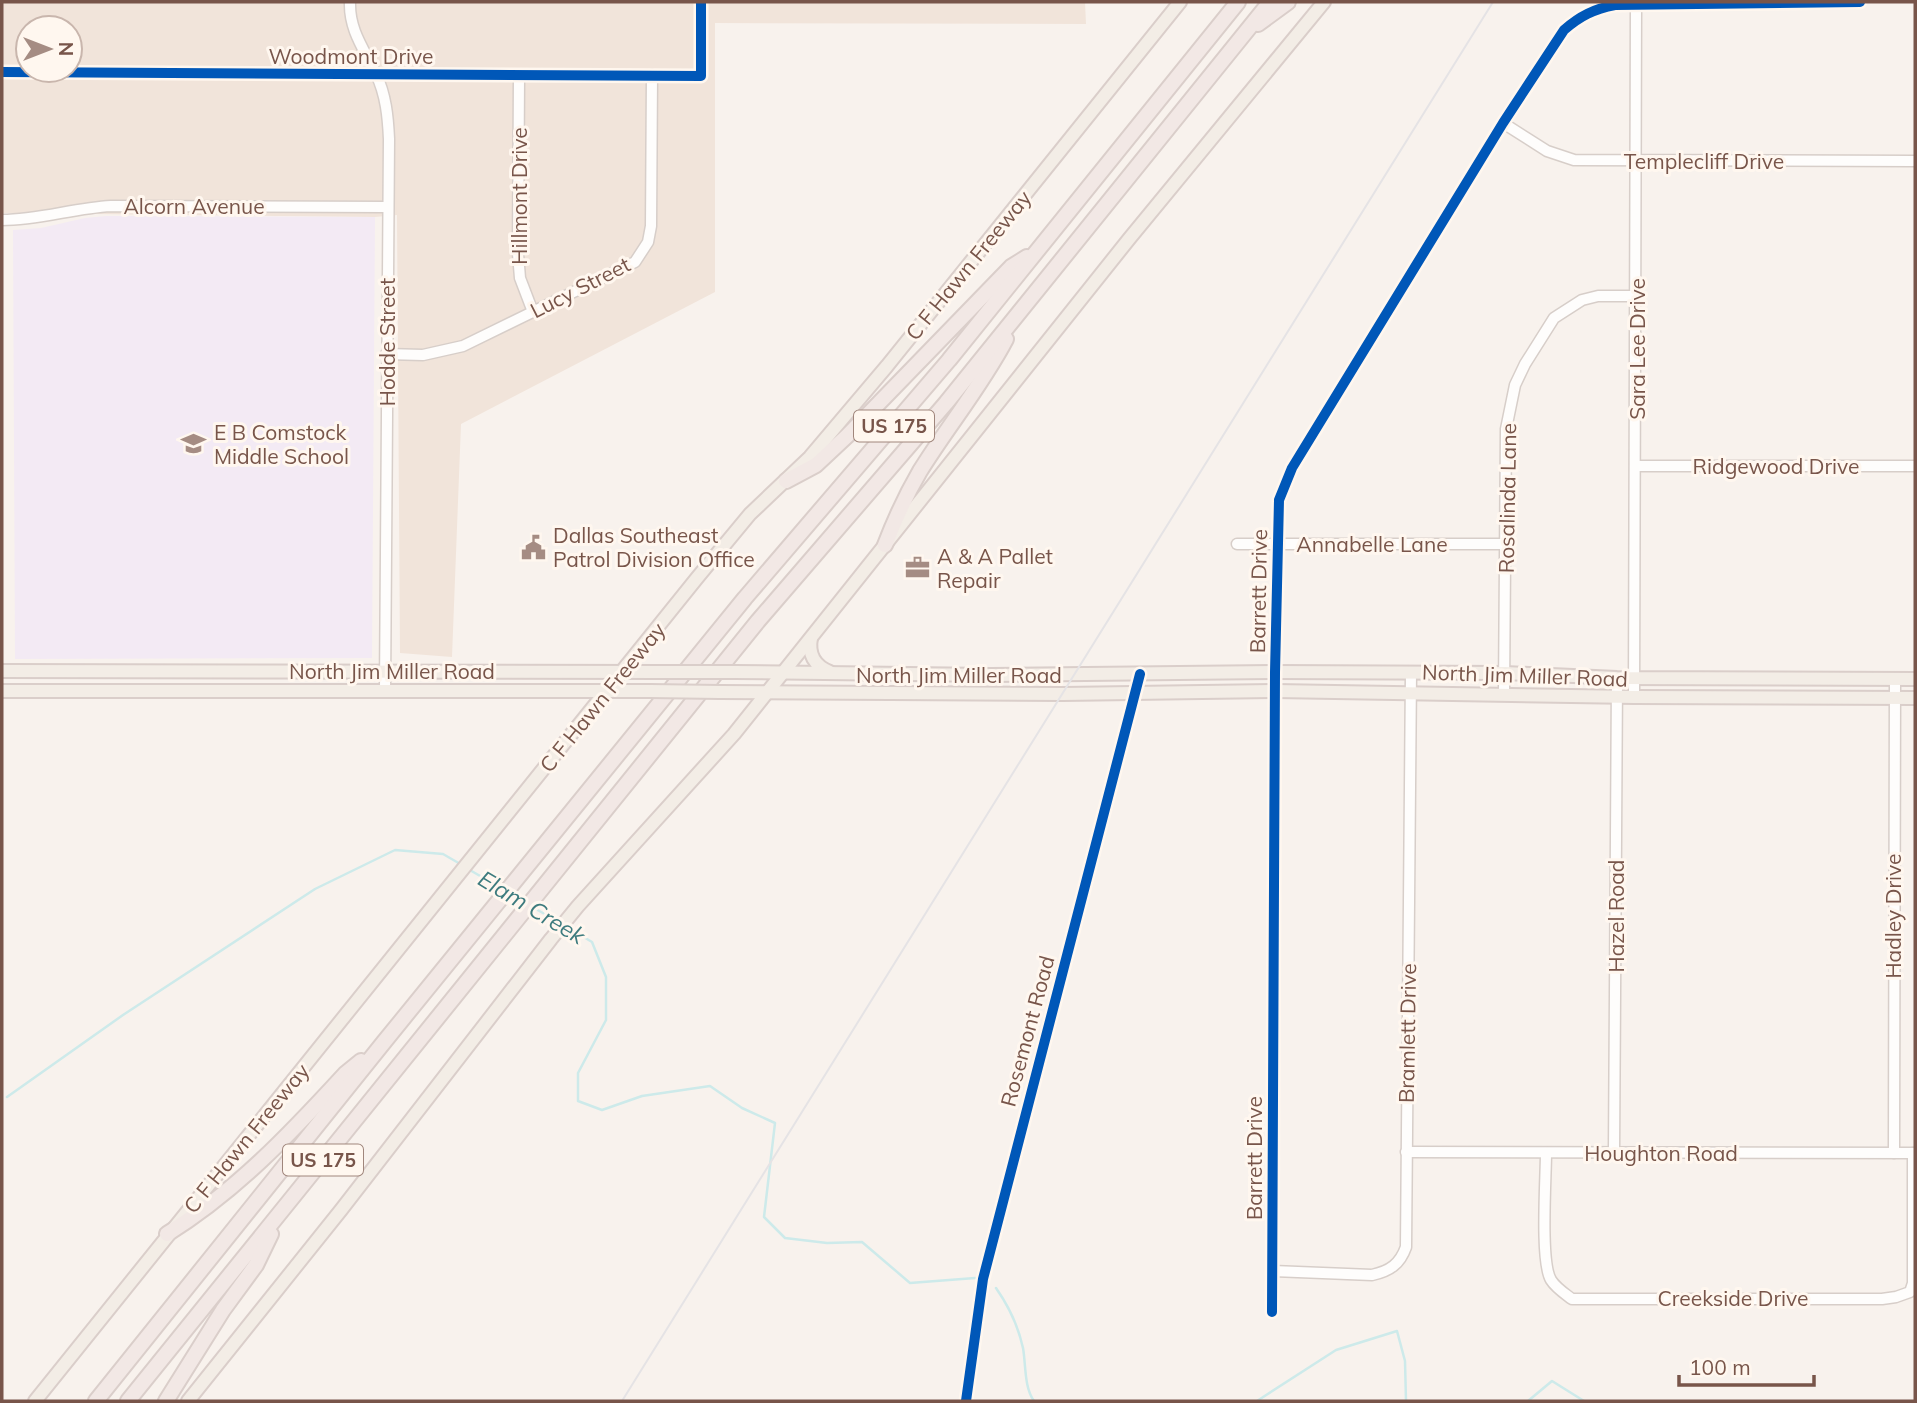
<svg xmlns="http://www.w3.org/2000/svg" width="1917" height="1403" viewBox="0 0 1917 1403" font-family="Mulish,sans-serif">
<rect width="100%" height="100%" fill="#f8f2ed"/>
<path fill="#f1e4da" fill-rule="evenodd" d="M3,2H1085L1086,24L715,23V292L461,424L452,657L400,653L397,215L375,217L2,213ZM28,28H70V70H28Z"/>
<polygon fill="#f3eaf4" points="107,216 375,217 372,658 15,659 13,230 41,228 85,218"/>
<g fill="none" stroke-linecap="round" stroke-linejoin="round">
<g stroke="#cdeaea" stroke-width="2.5">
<polyline points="468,869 501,888"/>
<polyline points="510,894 525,903"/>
<polyline points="534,908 559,922"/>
<polyline points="567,927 592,942 606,977 606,1020 578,1073 578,1101 602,1110 642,1096 710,1086 742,1108 775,1123 764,1217 785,1238 827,1243 862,1242 910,1283 975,1278"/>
<polyline points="7,1097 123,1015 315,889 395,850 443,854 462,865"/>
<path d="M996,1288C1010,1308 1018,1325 1023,1348C1026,1365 1024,1387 1034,1401"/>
<polyline points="1257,1401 1336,1350 1397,1331 1405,1361 1406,1401"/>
<polyline points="1528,1401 1552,1381 1584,1401"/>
</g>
<defs>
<g id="minor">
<path d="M350,2C349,30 364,49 376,74C386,95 388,117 389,139L385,690"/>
<polyline points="2,72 701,76 701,2"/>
<polyline points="519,76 518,254 520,278 533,312"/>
<polyline points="1503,123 1547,151 1574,160 1915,161"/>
<path d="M2,220C39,220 74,208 111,206L387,207"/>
<polyline points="386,354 423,355 463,346 635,262 648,242 651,226 652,75"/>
<polyline points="1636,466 1915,466"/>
<polyline points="1237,544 1506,544"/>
<polyline points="1504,693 1506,429 1515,385 1525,364 1554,318 1582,300 1598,296 1637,296"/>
<polyline points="1634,697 1636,2"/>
<polyline points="1406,1152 1915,1153"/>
<path d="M1546,1153C1546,1178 1540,1262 1551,1280C1556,1288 1564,1293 1572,1299H1882L1896,1297L1910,1292L1913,1283V1153"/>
<polyline points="1614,1153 1617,678"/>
<polyline points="1894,1153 1895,680"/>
<path d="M1273,1271L1372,1275C1390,1271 1400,1264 1406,1247L1411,672"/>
<path d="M1272,1312L1275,672L1279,500L1292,468L1503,123L1564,30C1580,16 1594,9 1615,5L1860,2"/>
<polyline points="966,1401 983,1279 1140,674"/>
</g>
<g id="major">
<path d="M811,638C808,654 814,666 830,672"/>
<polyline points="2,671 666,672"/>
<polyline points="735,672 991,675 1275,672 1505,673 1617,678 1915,679"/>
<polyline points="2,691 650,691"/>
<polyline points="720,692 1063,694 1276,691 1634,697 1915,698"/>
<polyline points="35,1401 697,578 750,514 810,457 887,366 1180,2"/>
<polyline points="188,1401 341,1210 551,939 578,906 734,734 1129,239 1324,2"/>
</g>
<g id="highway">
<polyline points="1258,24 1288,2"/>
<polyline points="786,481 816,465 847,436 1011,267 1027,257"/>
<path d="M885,545C895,519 906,495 920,471C948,426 982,385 1006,339"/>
<path d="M167,1234C236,1191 290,1134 345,1074L361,1061"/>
<polyline points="96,1401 384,1042 745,598 949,360 1238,2"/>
<polyline points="128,1401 758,621 946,403 1270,2"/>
<polyline points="166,1401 223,1310 256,1265 271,1234"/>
</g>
</defs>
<use href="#minor" stroke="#d7cec9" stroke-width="13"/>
<use href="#major" stroke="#daceca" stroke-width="16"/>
<use href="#highway" stroke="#daceca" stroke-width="18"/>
<use href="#minor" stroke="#fefdfc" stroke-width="10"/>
<use href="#major" stroke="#f3ede6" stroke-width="12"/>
<use href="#highway" stroke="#f2e8e5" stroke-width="14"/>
<polyline stroke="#e5e3e5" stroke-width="2" points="622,1401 1493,2"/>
<defs>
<g id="major-bridge">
<polyline points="666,672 735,672"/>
<polyline points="650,691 720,692"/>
</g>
</defs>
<use href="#major-bridge" stroke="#daceca" stroke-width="16" stroke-linecap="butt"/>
<use href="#major-bridge" stroke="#f3ede6" stroke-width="12"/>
<defs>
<g id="cycleway">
<polyline points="2,72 701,76 701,2"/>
<path d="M1272,1312L1275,672L1279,500L1292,468L1503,123L1564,30C1580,16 1594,9 1615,5L1860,2"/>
<polyline points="966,1401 983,1279 1140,674"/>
</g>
</defs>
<use href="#cycleway" stroke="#fff7ef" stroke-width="15"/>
<use href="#cycleway" stroke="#0057b8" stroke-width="10"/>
</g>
<defs>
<symbol id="school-bare" viewBox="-9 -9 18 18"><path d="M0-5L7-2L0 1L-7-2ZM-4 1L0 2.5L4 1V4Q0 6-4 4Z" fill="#a58c83" stroke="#fff7ef" stroke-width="2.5" paint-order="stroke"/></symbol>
<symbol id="civic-bare" viewBox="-9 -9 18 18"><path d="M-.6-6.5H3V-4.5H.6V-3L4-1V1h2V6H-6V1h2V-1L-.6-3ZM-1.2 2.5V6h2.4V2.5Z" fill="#a58c83" stroke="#fff7ef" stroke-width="2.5" paint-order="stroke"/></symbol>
<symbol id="office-bare" viewBox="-9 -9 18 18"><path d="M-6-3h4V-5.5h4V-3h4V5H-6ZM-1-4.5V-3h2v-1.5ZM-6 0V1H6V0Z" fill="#a58c83" stroke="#fff7ef" stroke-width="2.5" paint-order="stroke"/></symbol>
</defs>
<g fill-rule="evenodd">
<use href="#school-bare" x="176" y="426" width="35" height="35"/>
<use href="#civic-bare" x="516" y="530" width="35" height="35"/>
<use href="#office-bare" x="900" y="550" width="35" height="35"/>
</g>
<g text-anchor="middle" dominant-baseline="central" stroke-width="6" stroke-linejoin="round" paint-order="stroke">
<g fill="#fff7ef" stroke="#a0867c" stroke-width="2">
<rect x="854" y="410.5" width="80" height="31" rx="5"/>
<rect x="283" y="1144.5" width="80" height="31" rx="5"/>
</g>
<g font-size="19" font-weight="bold" fill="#78554a">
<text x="894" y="426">US 175</text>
<text x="323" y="1160">US 175</text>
</g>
<g font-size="21" fill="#78554a" stroke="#fff7ef">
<text x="351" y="56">Woodmont Drive</text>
<text x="1704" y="161">Templecliff Drive</text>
<text transform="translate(519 196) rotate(-90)">Hillmont Drive</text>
<text x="194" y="206">Alcorn Avenue</text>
<text transform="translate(968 265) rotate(-51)">C F Hawn Freeway</text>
<text transform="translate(580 287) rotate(-27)">Lucy Street</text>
<text transform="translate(387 342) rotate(-90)">Hodde Street</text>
<text transform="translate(1637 349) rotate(-90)">Sara Lee Drive</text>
<text x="1776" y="466">Ridgewood Drive</text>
<text transform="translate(1507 498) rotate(-89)">Rosalinda Lane</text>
<text x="1372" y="544">Annabelle Lane</text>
<text transform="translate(1258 591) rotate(-89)">Barrett Drive</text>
<text x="392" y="671">North Jim Miller Road</text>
<text x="959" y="675">North Jim Miller Road</text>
<text transform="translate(1525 675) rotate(2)">North Jim Miller Road</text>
<text transform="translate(602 697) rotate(-51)">C F Hawn Freeway</text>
<text transform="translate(1616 916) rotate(-90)">Hazel Road</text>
<text transform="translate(1893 916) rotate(-90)">Hadley Drive</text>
<text transform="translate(1027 1031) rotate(-75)">Rosemont Road</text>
<text transform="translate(1407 1033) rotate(-89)">Bramlett Drive</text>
<text transform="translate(246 1138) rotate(-51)">C F Hawn Freeway</text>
<text x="1661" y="1153">Houghton Road</text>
<text transform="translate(1254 1158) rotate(-90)">Barrett Drive</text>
<text x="1733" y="1298">Creekside Drive</text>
</g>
<g font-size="21" fill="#78554a" stroke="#fff7ef" text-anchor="start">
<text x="214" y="432">E B Comstock<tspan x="214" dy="24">Middle School</tspan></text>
<text x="553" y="535">Dallas Southeast<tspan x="553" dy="24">Patrol Division Office</tspan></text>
<text x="937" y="556">A &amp; A Pallet<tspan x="937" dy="24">Repair</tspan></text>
</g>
<g font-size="23" font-style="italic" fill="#3d7b7e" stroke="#fff7ef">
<text transform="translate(532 907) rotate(31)">Elam Creek</text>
</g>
</g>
<rect width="1917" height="1403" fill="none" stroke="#78554a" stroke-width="7"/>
<g transform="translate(49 49) rotate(90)"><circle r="33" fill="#fff7ef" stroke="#c9b6ad" stroke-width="2"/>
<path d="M0-5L12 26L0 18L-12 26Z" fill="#a58c83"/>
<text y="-10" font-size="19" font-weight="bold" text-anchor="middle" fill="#78554a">N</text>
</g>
<path d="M1679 1375v10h135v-10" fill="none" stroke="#78554a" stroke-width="3.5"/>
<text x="1689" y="1375" font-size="21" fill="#78554a" stroke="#fff7ef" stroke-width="5" paint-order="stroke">100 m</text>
</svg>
